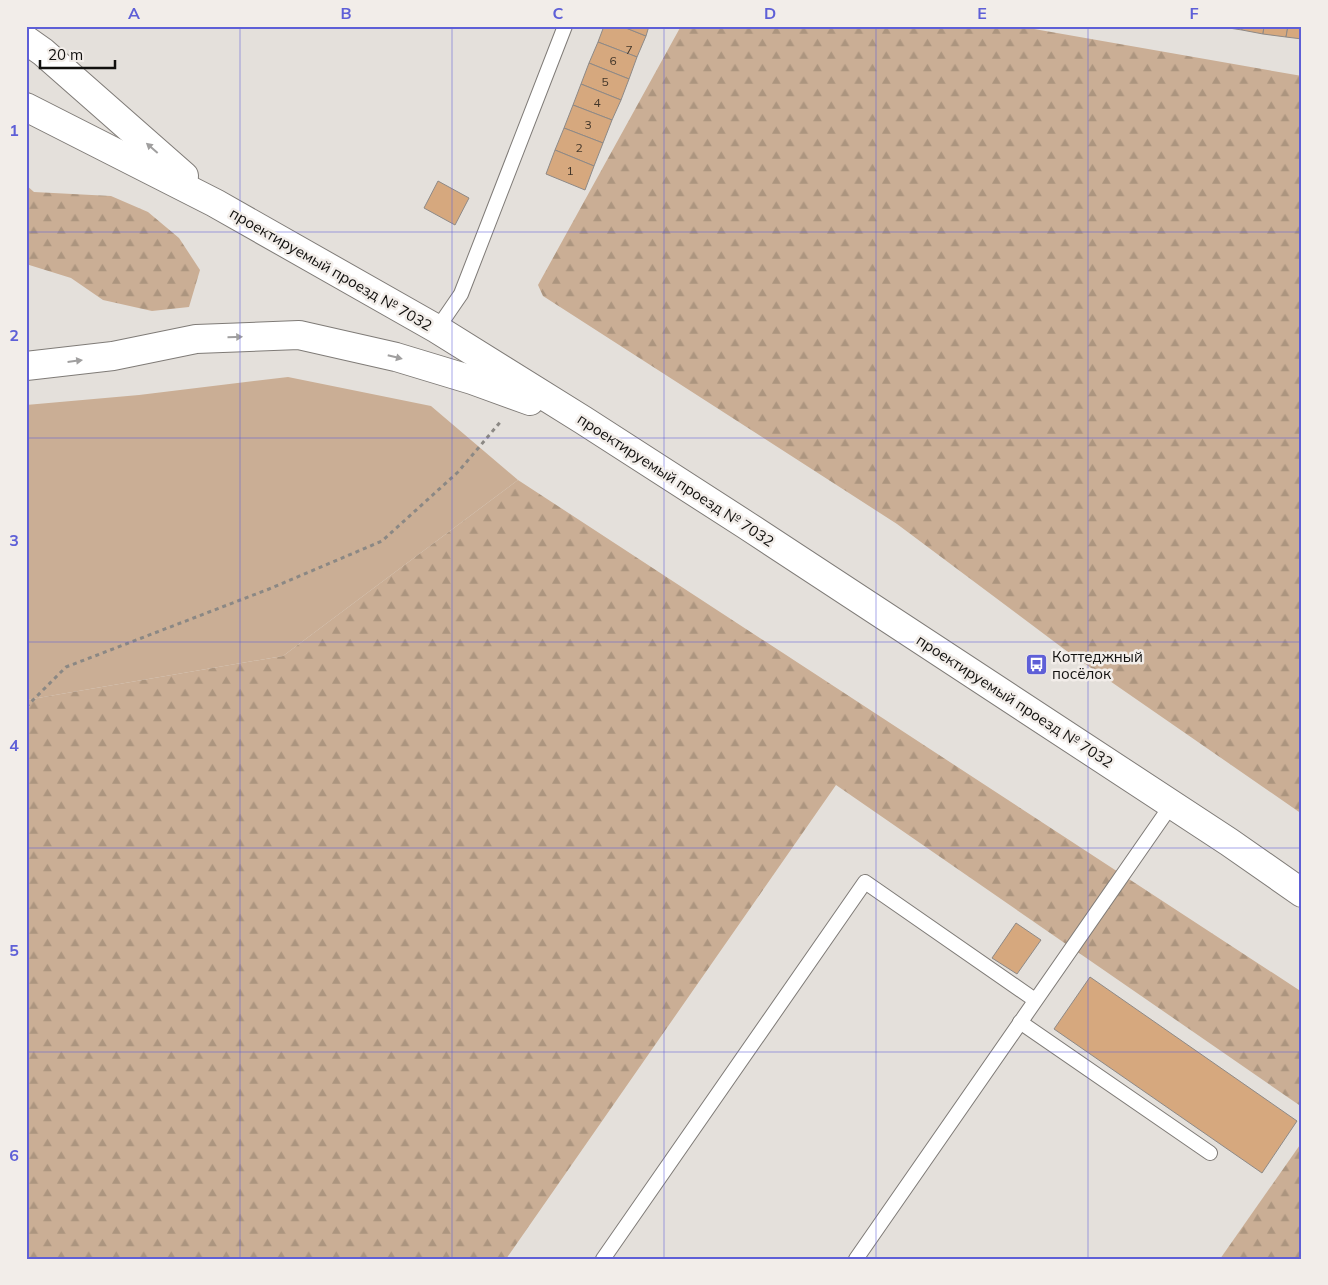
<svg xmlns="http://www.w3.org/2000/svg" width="1328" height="1285" viewBox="0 0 1328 1285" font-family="Mulish,sans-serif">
<defs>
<pattern id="forest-firs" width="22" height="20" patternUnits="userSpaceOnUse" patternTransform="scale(1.25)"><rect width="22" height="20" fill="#caae95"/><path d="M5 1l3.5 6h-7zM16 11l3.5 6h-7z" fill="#ac957f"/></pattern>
</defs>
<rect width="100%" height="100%" fill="#e4e0db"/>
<polygon fill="#caae95" points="288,377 431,406 518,480 283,656 26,700 26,405 139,395"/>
<g fill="url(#forest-firs)">
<polygon points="681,26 1017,26 1302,76 1302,814 1068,652 897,524 543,296 538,285"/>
<polygon points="26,185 34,192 111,196 148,212 179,238 200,270 189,307 152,311 103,300 71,278 26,264"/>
<polygon points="518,480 1302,992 1302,1107 836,785 506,1259 26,1259 26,700 283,656"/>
<polygon points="1302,1142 1302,1259 1220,1259"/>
</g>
<g fill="#d6a87e" stroke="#8e8986">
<polygon points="604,26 621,26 646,36 637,57 598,42"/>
<polygon points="621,26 649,26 646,36"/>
<polygon points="1216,26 1242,26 1242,30"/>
<polygon points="1242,26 1264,26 1263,34 1242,30"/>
<polygon points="1264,26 1288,26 1286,37 1263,34"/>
<polygon points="1288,26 1302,26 1302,39 1286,37"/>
<polygon points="598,42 637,57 629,79 589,63"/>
<polygon points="589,63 629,79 621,100 581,84"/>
<polygon points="581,84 621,100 612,120 573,105"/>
<polygon points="573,105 612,120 603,143 564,128"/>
<polygon points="564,128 603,143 594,166 555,150"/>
<polygon points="555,150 594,166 585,190 546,174"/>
<polygon points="438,181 469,198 455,225 424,208"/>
<polygon points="1016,923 1041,940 1017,974 992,958"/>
<polygon points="1090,977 1297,1121 1262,1173 1054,1029"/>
</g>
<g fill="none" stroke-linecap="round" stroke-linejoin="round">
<defs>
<g id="lane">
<polyline points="437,329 461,294 565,26"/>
<polyline points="1020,1022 1210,1153"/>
<polyline points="603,1259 865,882 1035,1000"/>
<polyline points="856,1259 1172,804"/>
</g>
<g id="secondary">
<polyline points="26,40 43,52 184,176"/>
<polyline points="26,107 215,203 437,329 583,420 746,525 1229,842 1302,893"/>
<polyline points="26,366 113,356 196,339 299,335 396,357 472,380 530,401"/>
</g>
</defs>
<use href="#lane" stroke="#7f7b77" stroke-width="16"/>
<use href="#secondary" stroke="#7f7b77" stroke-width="30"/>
<polyline stroke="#8b8884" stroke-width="3" stroke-dasharray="4 4" stroke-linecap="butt" points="26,707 66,667 269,589 382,541 458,472 502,420"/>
<use href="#lane" stroke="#fff" stroke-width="14"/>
<use href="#secondary" stroke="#fff" stroke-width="28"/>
</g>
<defs><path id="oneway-solid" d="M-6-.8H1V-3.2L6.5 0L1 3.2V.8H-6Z" transform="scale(1.25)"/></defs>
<g fill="#a09f9f">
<use href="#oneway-solid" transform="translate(152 148) rotate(-139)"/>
<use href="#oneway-solid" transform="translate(235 337) rotate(-2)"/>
<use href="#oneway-solid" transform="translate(395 357) rotate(14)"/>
<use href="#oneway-solid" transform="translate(75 361) rotate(-7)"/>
</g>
<path fill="none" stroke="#5e5fd7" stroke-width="1" stroke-opacity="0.55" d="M240,26V1259M452,26V1259M664,26V1259M876,26V1259M1088,26V1259M26,232H1302M26,438H1302M26,642H1302M26,848H1302M26,1052H1302"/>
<defs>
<symbol id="bus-square" viewBox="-11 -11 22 22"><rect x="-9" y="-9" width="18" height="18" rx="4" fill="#5e5fd7" stroke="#f2ede9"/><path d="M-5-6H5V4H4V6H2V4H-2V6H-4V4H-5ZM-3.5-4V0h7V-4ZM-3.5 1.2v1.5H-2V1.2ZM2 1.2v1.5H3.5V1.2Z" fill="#fff"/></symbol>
</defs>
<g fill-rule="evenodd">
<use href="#bus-square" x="1024" y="652" width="25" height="25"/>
</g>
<g text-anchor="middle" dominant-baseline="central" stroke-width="5" stroke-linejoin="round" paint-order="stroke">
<g font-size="12" fill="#42362a">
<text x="629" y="49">7</text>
<text x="613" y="60">6</text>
<text x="605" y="81">5</text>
<text x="597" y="102">4</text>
<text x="588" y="124">3</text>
<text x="579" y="147">2</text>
<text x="570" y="170">1</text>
</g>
<g font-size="15" fill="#11100e" stroke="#f2ede9">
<text transform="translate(331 269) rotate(30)">проектируемый проезд № 7032</text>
<text transform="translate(676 480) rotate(33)">проектируемый проезд № 7032</text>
<text transform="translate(1015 701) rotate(33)">проектируемый проезд № 7032</text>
</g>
<g font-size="15" fill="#11100e" stroke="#f2ede9" text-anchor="start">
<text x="1052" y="656">Коттеджный<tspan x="1052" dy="17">посёлок</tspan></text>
</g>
</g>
<rect width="1328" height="1285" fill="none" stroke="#f2ede9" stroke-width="55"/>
<path d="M40 60v8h75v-8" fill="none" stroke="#11100e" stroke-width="2.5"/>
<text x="48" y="60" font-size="15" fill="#11100e" stroke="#f2ede9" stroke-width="4" paint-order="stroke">20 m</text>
<rect x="28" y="28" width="1272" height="1230" fill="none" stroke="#5e5fd7" stroke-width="2"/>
<g font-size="16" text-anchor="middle" font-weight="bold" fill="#5e5fd7">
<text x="134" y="19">A</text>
<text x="346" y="19">B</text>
<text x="558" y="19">C</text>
<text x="770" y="19">D</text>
<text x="982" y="19">E</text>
<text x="1194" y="19">F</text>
<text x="14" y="136">1</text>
<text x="14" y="341">2</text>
<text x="14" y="546">3</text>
<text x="14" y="751">4</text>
<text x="14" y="956">5</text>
<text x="14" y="1161">6</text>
</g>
</svg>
